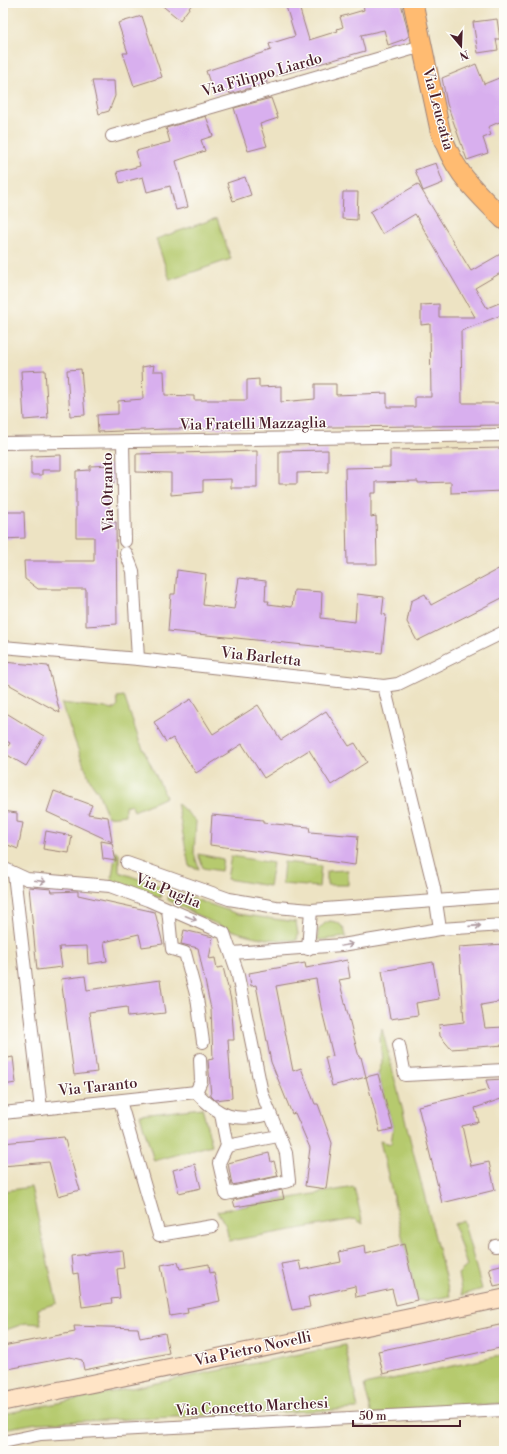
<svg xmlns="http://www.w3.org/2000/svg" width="507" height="1454" viewBox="0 0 507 1454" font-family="'Libre Bodoni',serif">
<rect width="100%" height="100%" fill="#fdfcf7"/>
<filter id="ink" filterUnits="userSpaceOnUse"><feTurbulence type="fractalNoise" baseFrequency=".025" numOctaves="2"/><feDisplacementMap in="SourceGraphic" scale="8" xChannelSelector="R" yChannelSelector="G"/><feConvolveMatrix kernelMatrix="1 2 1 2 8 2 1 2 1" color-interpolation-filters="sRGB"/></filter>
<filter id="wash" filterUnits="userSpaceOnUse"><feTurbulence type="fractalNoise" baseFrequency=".012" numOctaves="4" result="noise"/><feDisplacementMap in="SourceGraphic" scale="16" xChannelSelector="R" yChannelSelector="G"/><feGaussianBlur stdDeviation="0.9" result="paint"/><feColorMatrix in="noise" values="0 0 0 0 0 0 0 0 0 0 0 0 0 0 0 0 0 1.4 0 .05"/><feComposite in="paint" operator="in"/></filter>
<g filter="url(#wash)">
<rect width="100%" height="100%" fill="#ede3c3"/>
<g fill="#b6ca6e" stroke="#80744c">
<polygon points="217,218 231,259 170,280 156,239"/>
<polygon points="124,696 139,740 166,797 134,811 131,804 125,806 125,815 108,817 98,792 91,782 83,763 61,703 115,709 118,706 117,697"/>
<polygon points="177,803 196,821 194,853 199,869 189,866"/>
<polygon points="116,851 119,854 119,872 162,887 160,898 111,882"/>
<polygon points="198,854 223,859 221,871 203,868"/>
<polygon points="231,856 273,863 269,886 227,879"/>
<polygon points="284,862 321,866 319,887 282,884"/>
<polygon points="348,870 348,885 327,885 327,871"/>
<path d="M169,890L238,914L296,922L298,934L297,940C247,943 211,922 168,900Z"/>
<path d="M330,921C340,922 345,927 346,937L318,940V930L325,923Z"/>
<polygon points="382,1029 450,1296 425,1301 417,1300 380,1141 391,1144 393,1129 378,1074 382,1062 380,1038"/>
<polygon points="202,1108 212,1145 154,1161 140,1115"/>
<polygon points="31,1187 57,1303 38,1309 41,1324 26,1323 3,1331 3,1191"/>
<polygon points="354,1187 363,1224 355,1219 229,1241 226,1226 217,1211"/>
<polygon points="463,1220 482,1289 462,1295 458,1274 467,1266 454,1224"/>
<polygon points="345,1345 358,1409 37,1423 3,1429 3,1414"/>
<polygon points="504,1355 504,1403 372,1415 364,1385"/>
</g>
<g id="blocks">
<g fill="#d8afee">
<polygon points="159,3 193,3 180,20"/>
<polygon points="285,3 298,3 309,40 338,31 337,29 343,27 340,17 364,10 363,3 401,3 409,36 405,39 388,45 384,30 361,35 365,51 266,79 267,83 230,94 229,90 214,95 206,71 271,50 269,44 295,36"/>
<polygon points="142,16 162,77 134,86 123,53 128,53 118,23"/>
<polygon points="497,19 500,39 496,39 498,50 478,53 473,22"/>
<polygon points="476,64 484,84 504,76 504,120 488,127 491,135 483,138 488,153 467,160 447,104 442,78"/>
<polygon points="92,81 114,81 115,96 109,111 99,114"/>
<polygon points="271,98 278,118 260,124 267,146 248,151 234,108"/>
<polygon points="206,116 213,136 201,140 205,151 176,161 188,207 176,210 170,186 147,192 143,177 120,183 117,172 140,166 136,151 170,142 166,128"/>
<polygon points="436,163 443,183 423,191 415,170"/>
<polygon points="245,177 251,195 233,201 227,183"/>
<polygon points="418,184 471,271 504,252 504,271 475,288 487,308 504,301 504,314 461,331 462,403 504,403 504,425 166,429 98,432 97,415 118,414 118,401 143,399 142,367 154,365 153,371 164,371 165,395 194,396 194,400 247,400 247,380 259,379 259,387 281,386 281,402 315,399 315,384 336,384 336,395 387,393 387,407 415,407 415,397 431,397 430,324 421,325 421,305 439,304 439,317 475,317 415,214 382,234 370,212"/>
<polygon points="343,192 358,192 357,220 342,219"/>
<polygon points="81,369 85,415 70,416 67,370"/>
<polygon points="45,370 48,418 24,420 21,371"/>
<polygon points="504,448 504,491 451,493 451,482 418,483 418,481 376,482 376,493 371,493 371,517 376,516 377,564 347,564 345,468 390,467 390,450"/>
<polygon points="328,450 328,472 297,473 297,484 279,484 279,451"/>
<polygon points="257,451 257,488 231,488 231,479 203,480 203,492 171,495 171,473 136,472 136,454"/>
<polygon points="61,455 61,470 42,470 42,475 31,475 31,456"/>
<polygon points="113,465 114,484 109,484 109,522 116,522 117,624 86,626 86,589 38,589 25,579 24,561 94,561 94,537 76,537 76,471 90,470 90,466"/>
<polygon points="3,512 24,512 25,538 3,539"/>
<polygon points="504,566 504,597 417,641 407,622 411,601 425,594 431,605"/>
<polygon points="177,570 206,574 203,605 234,609 239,578 266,581 265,601 269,601 268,604 292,607 294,590 322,592 321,618 355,622 357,594 384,597 382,614 386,615 382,653 168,631 171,594 175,594"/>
<polygon points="3,662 48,666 60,713 3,681"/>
<polygon points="191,699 213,734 258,705 281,740 326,711 349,746 355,743 367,762 331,785 309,750 264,778 242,744 196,773 173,738 166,742 154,722"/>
<polygon points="3,711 44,736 26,766 4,753 10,743 3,739"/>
<polygon points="54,791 92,805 88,814 108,817 112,842 47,812"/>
<polygon points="3,811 17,813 17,822 23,823 18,849 3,843"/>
<polygon points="212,815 263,820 263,823 309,827 310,832 358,836 355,865 210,845"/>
<polygon points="46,831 72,836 69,853 43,849"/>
<polygon points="101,841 112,843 116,861 103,859"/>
<polygon points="29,887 51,889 52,892 78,891 78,895 155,912 163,944 142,947 139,934 104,942 107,961 88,964 87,946 59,947 62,967 37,970"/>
<polygon points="184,930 213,937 209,959 215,958 217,968 223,967 231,1000 234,1040 228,1040 232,1098 215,1100 211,1096 208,1060 213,1059 211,1009 198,948 181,944"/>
<polygon points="504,944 504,1001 481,1005 485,1028 504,1027 504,1045 451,1049 440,1036 439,1025 464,1022 459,947"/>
<polygon points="347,960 350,978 339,980 359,1057 361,1057 366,1077 332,1086 325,1057 333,1056 321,1007 316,979 276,986 293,1071 301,1068 315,1104 318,1104 332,1143 326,1189 305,1186 310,1148 295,1113 292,1114 271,1062 256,985 251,986 249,973 305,963 306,968"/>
<polygon points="433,962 439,999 416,1003 418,1015 390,1019 382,971"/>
<polygon points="85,976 87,990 160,980 165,1013 128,1017 127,1007 89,1012 97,1072 74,1075 61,979"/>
<polygon points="13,1057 16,1083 3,1085 3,1059"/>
<polygon points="378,1074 393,1129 380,1132 366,1077"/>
<polygon points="504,1079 504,1098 475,1108 479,1122 462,1126 471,1166 489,1162 495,1190 442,1203 418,1106 489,1090 486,1080"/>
<polygon points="64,1137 80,1190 58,1196 49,1162 3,1166 3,1143"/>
<polygon points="269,1153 271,1162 274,1161 278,1176 232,1185 228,1163"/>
<polygon points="195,1164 201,1188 179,1193 173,1170"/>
<polygon points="282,1190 284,1199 235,1207 233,1200"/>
<polygon points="404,1244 417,1300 396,1305 392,1289 356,1297 355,1286 308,1297 310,1307 292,1310 281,1264 299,1261 301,1270 341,1262 339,1252 365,1246 366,1254"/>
<polygon points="122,1250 124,1268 117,1269 120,1298 111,1299 112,1303 82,1307 78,1273 73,1274 71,1256"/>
<polygon points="178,1262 180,1269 209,1264 210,1273 214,1272 220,1301 187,1308 188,1313 170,1316 161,1265"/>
<polygon points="504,1264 504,1284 494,1286 489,1268"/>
<polygon points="504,1324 504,1347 383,1374 378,1351"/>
<polygon points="74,1326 138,1328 140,1338 165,1333 169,1353 84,1370 82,1360 70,1357 3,1370 3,1346 75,1332"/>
</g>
</g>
</g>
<g filter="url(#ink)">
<use href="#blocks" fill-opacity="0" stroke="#9c8177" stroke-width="1"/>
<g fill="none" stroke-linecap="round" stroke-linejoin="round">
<defs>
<g id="minor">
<polyline points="112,136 422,46"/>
<polyline points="123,442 125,541"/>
<polyline points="3,443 504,435"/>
<polyline points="126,553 133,571 138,659"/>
<polyline points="3,647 138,659 384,686 398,684 504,632"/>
<polyline points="384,686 434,888 440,929"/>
<polyline points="127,863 229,899 276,907 311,910 504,896"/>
<polyline points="3,868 27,879 110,886 148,900 224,933 237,971 262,1093 286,1153 289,1181 226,1194 219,1163 227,1146"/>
<polyline points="14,874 41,1109"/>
<polyline points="168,909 172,949 185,953 197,998 203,1042"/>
<polyline points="308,949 311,910"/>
<polyline points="232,953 342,945 440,929 504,925"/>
<polyline points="399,1045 405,1075 504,1070"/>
<path d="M196,1092C219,1117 236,1123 269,1114"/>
<polyline points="196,1092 201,1081 200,1059"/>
<polyline points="120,1101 159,1235 213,1226"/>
<polyline points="3,1113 196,1092"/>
<polyline points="221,1114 227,1146 278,1136"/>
<polyline points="495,1246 504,1245"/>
<polyline points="3,1442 41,1434 504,1410"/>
</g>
<polyline id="secondary" points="3,1402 504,1298"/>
<path id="primary" d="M413,3L440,130C454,173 474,189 504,220"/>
</defs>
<use href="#minor" stroke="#9c8177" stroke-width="14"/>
<use href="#secondary" stroke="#9c8177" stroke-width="19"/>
<use href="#primary" stroke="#9c8177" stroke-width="21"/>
<use href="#minor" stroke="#fff" stroke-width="12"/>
<use href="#secondary" stroke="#ffe4c6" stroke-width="17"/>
<use href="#primary" stroke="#ffbb71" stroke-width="19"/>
</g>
<defs><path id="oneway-shaft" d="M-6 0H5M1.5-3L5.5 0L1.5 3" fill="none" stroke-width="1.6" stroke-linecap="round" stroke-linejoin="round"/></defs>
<g stroke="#ae9aa0">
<use href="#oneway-shaft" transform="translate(40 881) rotate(7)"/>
<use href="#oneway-shaft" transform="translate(191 918) rotate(22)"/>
<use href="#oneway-shaft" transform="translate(475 926) rotate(-4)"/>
<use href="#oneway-shaft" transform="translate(347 945) rotate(-9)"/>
</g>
</g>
<g text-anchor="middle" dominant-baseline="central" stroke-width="3" stroke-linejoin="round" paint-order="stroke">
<g font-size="15" fill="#4a1f2b" stroke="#fdfcf7">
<text transform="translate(262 75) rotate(-16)">Via Filippo Liardo</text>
<text transform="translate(438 109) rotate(75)">Via Leucatia</text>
<text transform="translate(253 424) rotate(-1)">Via Fratelli Mazzaglia</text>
<text transform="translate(108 492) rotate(-91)">Via Otranto</text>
<text transform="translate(261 657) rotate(6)">Via Barletta</text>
<text transform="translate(168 891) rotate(22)">Via Puglia</text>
<text transform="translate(98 1087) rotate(-6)">Via Taranto</text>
<text transform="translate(253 1349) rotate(-12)">Via Pietro Novelli</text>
<text transform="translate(252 1407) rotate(-3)">Via Concetto Marchesi</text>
</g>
</g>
<rect width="507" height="1454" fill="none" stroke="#fdfcf7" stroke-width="16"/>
<g transform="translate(461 46) rotate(161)" stroke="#fdfcf7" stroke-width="3" paint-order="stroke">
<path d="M0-3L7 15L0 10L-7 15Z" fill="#4a1f2b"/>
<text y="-6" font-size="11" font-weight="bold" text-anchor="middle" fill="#4a1f2b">N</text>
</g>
<path d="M353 1420v6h107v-6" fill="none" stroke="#4a1f2b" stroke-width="2"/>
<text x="359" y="1420" font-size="12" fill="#4a1f2b" stroke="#fdfcf7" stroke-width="3" paint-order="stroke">50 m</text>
</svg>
